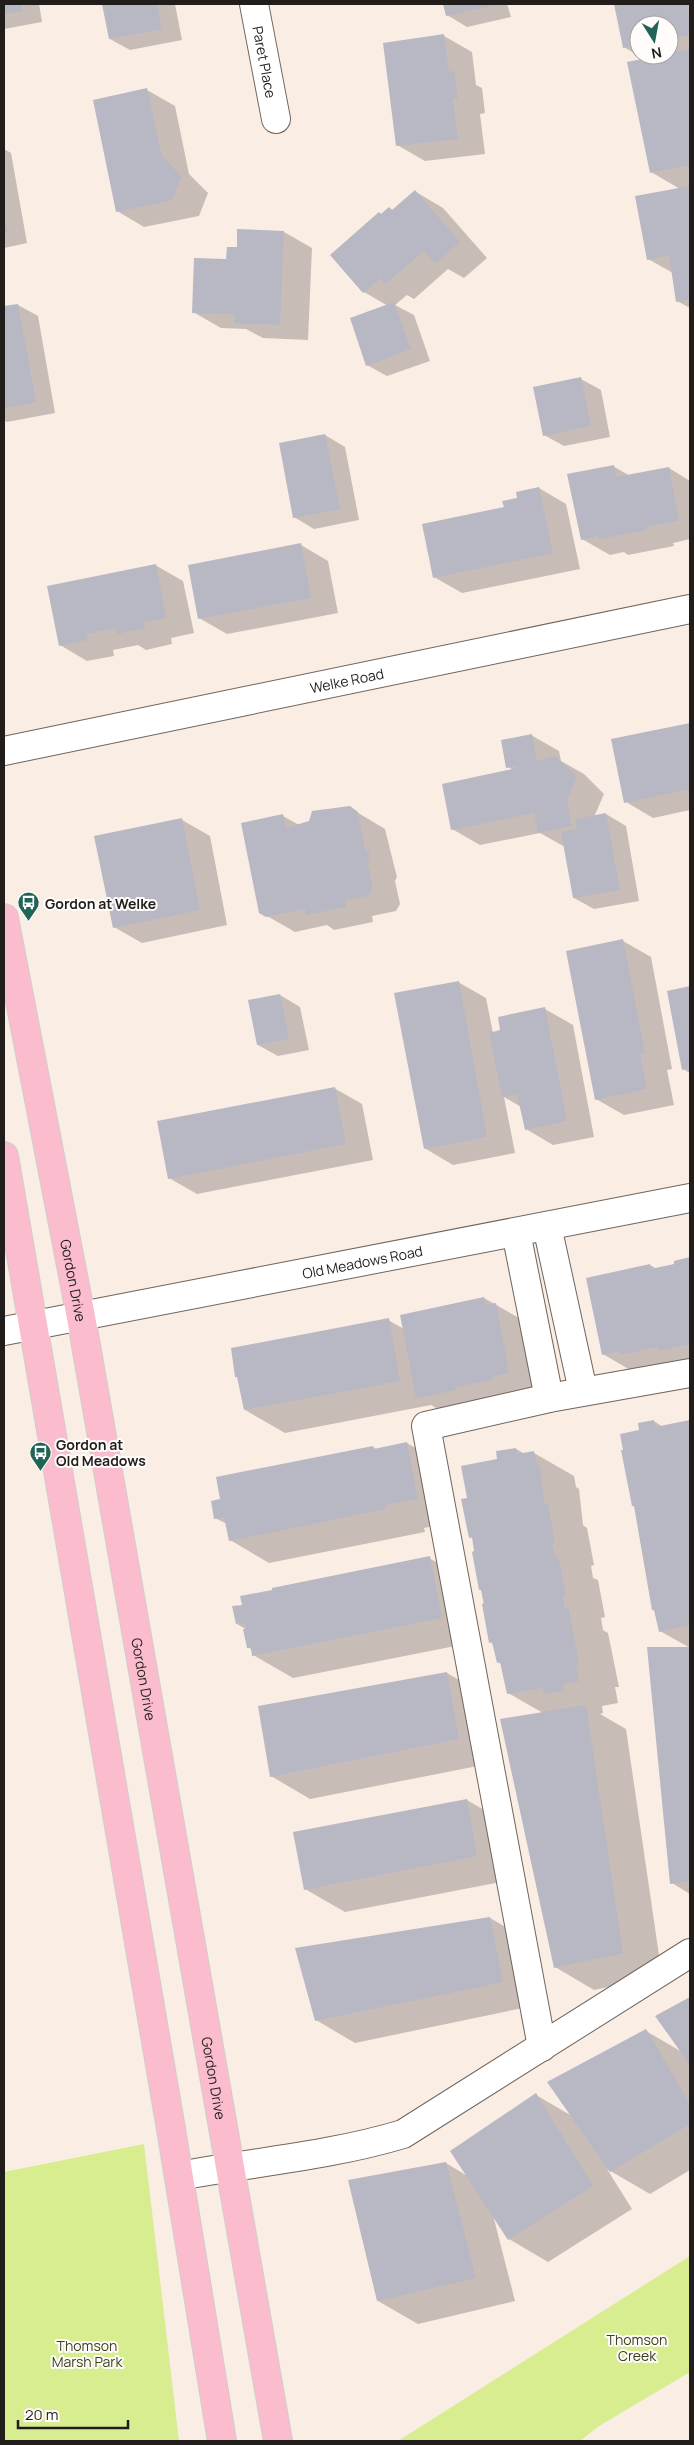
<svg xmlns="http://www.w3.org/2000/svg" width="694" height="2445" viewBox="0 0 694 2445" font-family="Manrope,sans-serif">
<rect width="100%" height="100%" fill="#faede4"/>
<g fill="#d7ed90">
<polygon points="144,2144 179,2441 4,2441 4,2172"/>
<polygon points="690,2256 690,2372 599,2426 580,2441 398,2441"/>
</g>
<g fill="#0003" fill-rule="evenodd">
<polygon points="4,4 39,4 42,22 4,29"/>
<polygon points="103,4 175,4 182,40 130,50 110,39"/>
<polygon points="444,4 507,4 511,17 467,27 447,15"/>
<path d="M615,4H690V308L677,301L673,273L648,259L680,189L651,172L645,60L624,47ZM639,25H669V55H639Z"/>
<polygon points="444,36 472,52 476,85 482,88 485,113 480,114 485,154 425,161 397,145"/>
<polygon points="147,90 175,106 189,174 208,193 199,216 144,227 117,211"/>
<polygon points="4,149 11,153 27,243 4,248"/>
<polygon points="416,192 443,208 487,258 464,278 448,269 414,299 407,295 395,305 414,315 430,361 387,376 367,365 388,306 364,292 381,215 389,208 394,211"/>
<polygon points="239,230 284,232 312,248 308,340 263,338 246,329 221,328 193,312 238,249"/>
<polygon points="18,305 38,316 55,413 7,422 4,420 4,308"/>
<polygon points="581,379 601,390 610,437 564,446 544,435"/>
<polygon points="325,435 345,447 359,520 314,529 294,517"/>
<polygon points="613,466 630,476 669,468 690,481 690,539 673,543 674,546 628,555 624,552 610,555 582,539"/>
<polygon points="539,488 566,504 580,569 462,593 434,577 505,508"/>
<polygon points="301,545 328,561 338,613 227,634 199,618"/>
<polygon points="155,565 183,581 194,633 171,638 172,644 146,650 138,645 113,650 114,656 87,661 60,645"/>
<polygon points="690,724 690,810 653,818 626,802 613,740"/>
<polygon points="531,735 559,751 561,761 584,774 604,794 594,817 606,814 626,826 639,901 594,909 574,898 565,847 540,833 480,845 452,829 513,770 508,767"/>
<polygon points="350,808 385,829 397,877 395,881 400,904 396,911 372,916 373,922 334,930 327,925 295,932 260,912 283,816 299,825"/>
<polygon points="182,820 210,836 227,925 142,943 114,927"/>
<polygon points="623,941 651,957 672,1069 667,1070 674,1105 624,1115 596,1099"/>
<polygon points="458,982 486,998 493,1033 502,1031 545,1009 573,1025 594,1137 553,1145 526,1129 521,1107 504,1097 515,1153 453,1165 426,1149"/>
<polygon points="690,987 690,1073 683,1069 668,992"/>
<polygon points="280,995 300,1007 309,1050 278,1056 258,1045"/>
<polygon points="334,1088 362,1104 373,1160 197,1194 169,1178"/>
<polygon points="690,1258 690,1371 642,1377 603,1354 650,1265 657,1269 676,1265 675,1261"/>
<polygon points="484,1298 535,1327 548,1396 457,1420 431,1405 285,1433 245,1410 388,1320 404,1329"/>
<polygon points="654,1421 663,1427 690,1421 690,1648 660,1631 656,1611 653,1610 635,1507 633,1506 641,1431"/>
<polygon points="407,1443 446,1466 457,1521 424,1528 425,1532 269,1563 230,1540 227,1524 215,1518 373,1447 376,1449"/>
<polygon points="516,1449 525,1454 534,1453 574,1476 576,1487 579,1489 583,1525 587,1528 594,1565 591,1566 593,1578 598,1580 605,1617 601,1618 603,1630 608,1633 619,1687 615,1687 618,1703 602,1706 603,1713 600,1714 626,1729 662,1976 594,1990 555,1967 543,1713 508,1693 502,1665 498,1662 494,1644 490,1642 473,1539 470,1537 468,1499 499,1460"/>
<polygon points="429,1558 469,1580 481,1641 293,1678 253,1655 252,1650 248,1647 247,1630 237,1624"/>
<polygon points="649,1648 690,1648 690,1894 672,1883"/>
<polygon points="447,1673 487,1696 498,1762 310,1799 271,1776"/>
<polygon points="467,1800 506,1823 516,1879 345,1912 305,1889"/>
<polygon points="490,1918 530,1941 542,2004 355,2043 316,2020"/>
<polygon points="690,1999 690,2170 650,2194 607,2169 632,2209 548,2262 509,2239 493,2215 515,2301 418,2324 378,2301 446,2163 469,2177 536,2095 572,2116 646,2031 682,2052 657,2017"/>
</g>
<g fill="#b8b7c4">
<polygon points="4,4 21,4 23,11 4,14"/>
<polygon points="102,4 157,4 162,29 109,39"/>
<polygon points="443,4 491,4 491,6 446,16"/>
<polygon points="614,4 688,4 690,34 669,39 669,25 639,25 639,45 623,48"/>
<polygon points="444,34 449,72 454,71 458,98 453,99 458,139 396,146 383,43"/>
<polygon points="690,49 690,165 650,173 627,62"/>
<polygon points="147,88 162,156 181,176 172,200 116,212 93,100"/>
<polygon points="690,186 690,299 676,302 669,255 647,260 635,196"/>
<polygon points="415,190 460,242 435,263 424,251 385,284 380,278 363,293 330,255 379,212 381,214 389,207 392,210"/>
<polygon points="4,216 8,232 4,233"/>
<polygon points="237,229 284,231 280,325 234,323 234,314 192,313 194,258 226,259 227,247 237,247"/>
<polygon points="394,302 411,349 366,366 350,318"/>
<polygon points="18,304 36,402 4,408 4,306"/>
<polygon points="581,377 591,426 543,436 533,387"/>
<polygon points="325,434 340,509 293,518 279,443"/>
<polygon points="614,465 616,477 669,467 679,521 646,527 647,530 599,539 598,536 581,540 567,474"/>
<polygon points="539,487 553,553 433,578 422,524 504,507 502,501 517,498 516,492"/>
<polygon points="301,543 311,598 198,619 188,565"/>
<polygon points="156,564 166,618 144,622 145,628 117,634 116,628 86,634 87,640 59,646 47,586"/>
<polygon points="690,723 690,789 624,803 611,739"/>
<polygon points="532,734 537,761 556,756 577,777 567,800 572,826 538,833 534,813 451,830 442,784 517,768 517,766 506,768 501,740"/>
<polygon points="350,806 358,812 365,848 369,853 368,865 373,888 368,896 345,900 346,907 306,915 305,909 266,917 259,913 241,823 283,814 286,828 309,821 312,811"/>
<polygon points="606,813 620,890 573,898 561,832 577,829 575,819"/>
<polygon points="182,818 200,910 113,928 94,836"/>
<polygon points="623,939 645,1053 640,1054 647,1089 595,1100 566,951"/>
<polygon points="459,981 487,1137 424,1149 394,993"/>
<polygon points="690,986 690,1068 682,1070 667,991"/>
<polygon points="280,994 289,1039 257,1045 248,1000"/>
<polygon points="545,1007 567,1121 525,1130 517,1094 502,1097 489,1033 500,1030 498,1017"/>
<polygon points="335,1087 346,1144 168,1179 157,1121"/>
<polygon points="690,1257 690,1344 659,1351 658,1347 620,1355 619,1351 602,1355 586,1278 650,1264 651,1269 674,1264 674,1261"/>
<polygon points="484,1297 486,1305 496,1303 509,1373 492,1377 493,1380 455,1387 456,1390 416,1398 400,1315"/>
<polygon points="389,1318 400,1381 244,1410 237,1377 235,1377 231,1348"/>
<polygon points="654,1420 655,1427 690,1420 690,1625 659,1632 654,1610 652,1610 634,1506 632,1506 621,1450 623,1450 620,1434 639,1430 638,1423"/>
<polygon points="407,1442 418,1499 385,1505 386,1509 229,1541 224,1517 214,1519 211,1501 220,1499 216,1477 373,1446 374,1449"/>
<polygon points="516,1448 517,1454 534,1451 537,1466 540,1465 544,1504 548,1503 555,1543 552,1544 555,1557 558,1556 566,1595 562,1596 565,1609 569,1609 579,1664 576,1665 579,1681 563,1684 564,1691 544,1694 543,1688 507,1694 500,1662 497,1663 492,1642 489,1643 482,1604 484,1603 481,1590 479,1590 472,1552 474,1551 472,1537 469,1538 461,1499 467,1498 461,1466 497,1459 496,1451"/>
<polygon points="430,1556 442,1618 252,1656 251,1648 247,1648 243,1629 246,1629 245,1623 236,1624 232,1606 242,1605 240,1596 272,1590 272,1588"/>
<polygon points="647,1647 690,1647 690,1881 670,1884"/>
<polygon points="447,1672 459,1739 270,1777 258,1706"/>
<polygon points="586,1705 623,1953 554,1968 500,1719"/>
<polygon points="467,1799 477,1856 304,1890 293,1832"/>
<polygon points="490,1917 503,1982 315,2021 295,1948"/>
<polygon points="690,1997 690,2065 655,2016"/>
<polygon points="646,2029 690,2104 690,2124 610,2172 547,2082"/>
<polygon points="536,2093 593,2186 508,2240 450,2151"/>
<polygon points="446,2162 476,2278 377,2301 348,2180"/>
</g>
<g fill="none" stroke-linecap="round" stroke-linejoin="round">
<defs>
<g id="minor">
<path id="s1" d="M254,4L276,119"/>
<path id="s2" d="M4,751L690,609"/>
<polyline points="547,1226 583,1391"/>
<polyline points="516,1232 549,1398"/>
<path id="s3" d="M4,1331L690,1198"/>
<polyline points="542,2047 426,1426 549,1398 690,1373"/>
<path d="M179,2176C254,2162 330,2156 403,2134L690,1953"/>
</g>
<g id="major">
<path id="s4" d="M4,918L81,1317L278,2441"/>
<polyline points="4,1156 170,2123 222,2441"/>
</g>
</defs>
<use href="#minor" stroke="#6f645c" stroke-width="30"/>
<use href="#major" stroke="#cecdcd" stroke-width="30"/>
<use href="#minor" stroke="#fff" stroke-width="28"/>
<use href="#major" stroke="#fbbcce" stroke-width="28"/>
</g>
<defs>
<symbol id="bus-pin" viewBox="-11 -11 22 30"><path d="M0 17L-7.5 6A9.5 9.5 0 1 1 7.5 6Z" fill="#206456" stroke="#fffcfb"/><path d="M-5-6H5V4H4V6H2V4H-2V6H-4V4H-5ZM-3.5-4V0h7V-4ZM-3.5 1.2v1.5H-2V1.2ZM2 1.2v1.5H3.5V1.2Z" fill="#fff"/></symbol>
</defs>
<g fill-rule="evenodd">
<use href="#bus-pin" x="16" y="890" width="25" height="34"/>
<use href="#bus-pin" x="28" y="1440" width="25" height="34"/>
</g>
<g text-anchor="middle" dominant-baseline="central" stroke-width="4" stroke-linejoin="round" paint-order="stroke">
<g font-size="14" fill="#211d1a" stroke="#fffcfb">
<text stroke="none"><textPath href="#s1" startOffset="59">Paret Place</textPath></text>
<text stroke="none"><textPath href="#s2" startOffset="350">Welke Road</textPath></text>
<text stroke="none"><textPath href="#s3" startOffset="365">Old Meadows Road</textPath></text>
<text stroke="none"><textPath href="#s4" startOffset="369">Gordon Drive</textPath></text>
<text stroke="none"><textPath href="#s4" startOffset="774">Gordon Drive</textPath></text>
<text stroke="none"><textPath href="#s4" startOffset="1179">Gordon Drive</textPath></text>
</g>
<g font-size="14" font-weight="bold" fill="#211d1a" stroke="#fffcfb" text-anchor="start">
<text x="45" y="903">Gordon at Welke</text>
<text x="56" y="1444">Gordon at<tspan x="56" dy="16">Old Meadows</tspan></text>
</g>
<g font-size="14" fill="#39421a" stroke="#fffcfb">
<text x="637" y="2339">Thomson<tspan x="637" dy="16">Creek</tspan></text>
<text x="87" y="2345">Thomson<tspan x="87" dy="16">Marsh Park</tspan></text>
</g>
</g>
<rect width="694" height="2445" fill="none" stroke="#211d1a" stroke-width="10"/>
<g transform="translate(654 40) rotate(169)"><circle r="24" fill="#fffcfb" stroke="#a6a3a1"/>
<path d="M0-4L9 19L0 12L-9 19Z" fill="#206456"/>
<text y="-8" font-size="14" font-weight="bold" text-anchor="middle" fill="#211d1a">N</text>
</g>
<path d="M18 2420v8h110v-8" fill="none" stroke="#211d1a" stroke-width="2.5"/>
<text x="25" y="2420" font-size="15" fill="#211d1a" stroke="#fffcfb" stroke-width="4" paint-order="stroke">20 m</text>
</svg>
